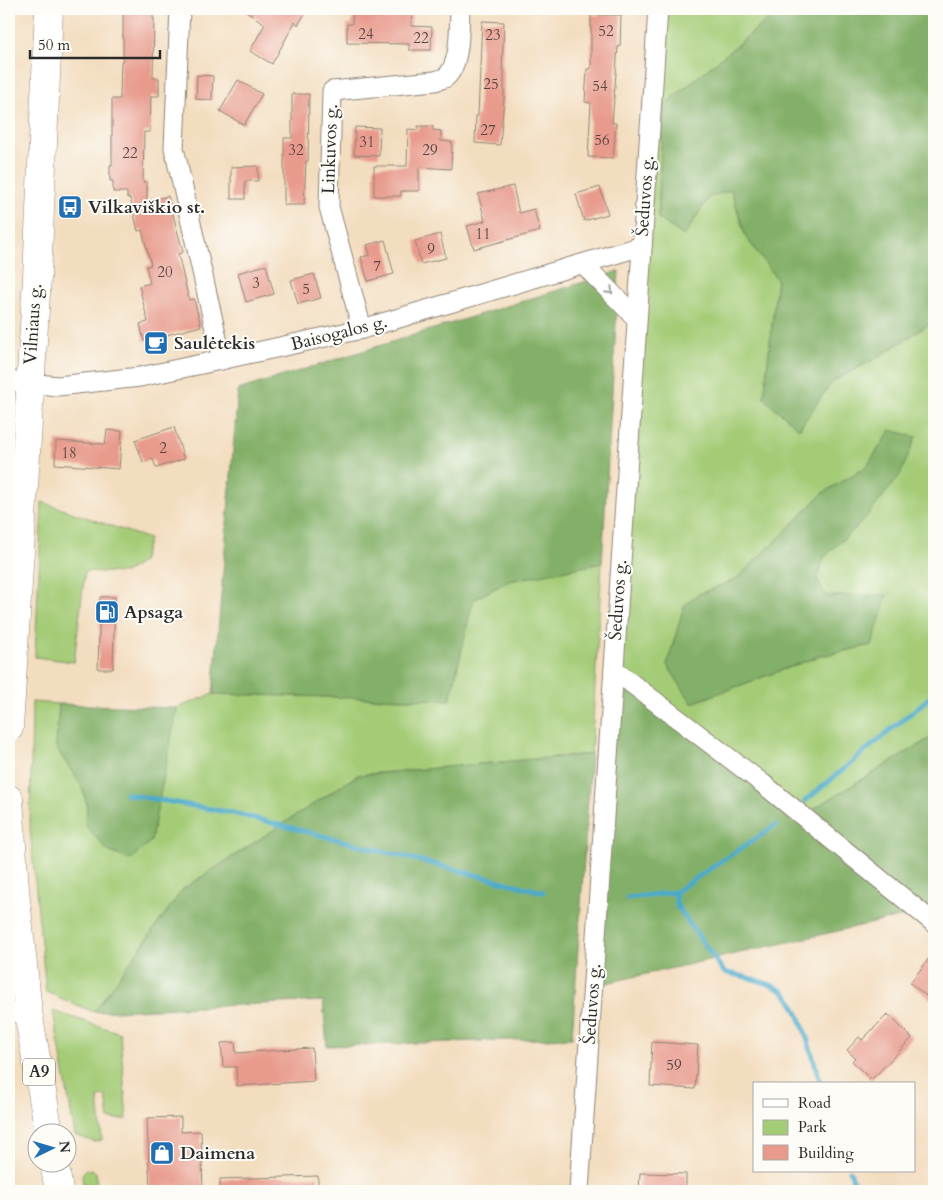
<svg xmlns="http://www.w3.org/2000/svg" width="943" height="1200" viewBox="0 0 943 1200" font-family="Cardo,serif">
<rect width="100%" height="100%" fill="#fdfcf7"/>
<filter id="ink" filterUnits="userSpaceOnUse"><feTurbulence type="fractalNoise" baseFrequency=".02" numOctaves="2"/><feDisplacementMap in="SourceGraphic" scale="10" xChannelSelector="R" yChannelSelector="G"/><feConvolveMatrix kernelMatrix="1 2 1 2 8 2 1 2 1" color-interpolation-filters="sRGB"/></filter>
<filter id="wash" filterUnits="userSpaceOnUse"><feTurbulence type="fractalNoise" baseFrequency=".0096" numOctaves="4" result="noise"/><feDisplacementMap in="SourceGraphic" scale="20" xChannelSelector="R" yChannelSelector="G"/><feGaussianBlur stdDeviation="1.12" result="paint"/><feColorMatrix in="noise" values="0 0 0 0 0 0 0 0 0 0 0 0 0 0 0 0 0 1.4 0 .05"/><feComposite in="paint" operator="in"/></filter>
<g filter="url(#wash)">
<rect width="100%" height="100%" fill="#f3ddbf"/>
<g fill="#a4cc77" stroke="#687c51" fill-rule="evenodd">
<path d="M658,9H781L665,104L661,149L658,218L684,236L709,197L731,189L746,237L777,279L764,398L800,428L831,382L880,356L934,321V736L802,816L614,670ZM891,430L864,520L824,557L817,579L826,596L872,645L820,656L692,703L695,596L736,579L780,537L823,493L867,466Z"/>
<polygon points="42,502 149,539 142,562 125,573 85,571 74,662 35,657"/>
<polygon points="602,563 591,754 358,775 183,889 94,1012 46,992 30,830 32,702 59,704 56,747 82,787 87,804 86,826 151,840 177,708 213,694 450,700 473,600 509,581"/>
<polygon points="53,1011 120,1033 127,1119 109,1119 106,1096 98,1097 102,1140 94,1142 75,1135"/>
<polygon points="86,1169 96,1172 97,1191 84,1191 82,1175"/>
</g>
<g fill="#83b068" stroke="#576e4a">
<polygon points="781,9 912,9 934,16 934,321 880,356 832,382 799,429 764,398 777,279 746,237 731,190 709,197 684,236 658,218 661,149 665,104"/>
<polygon points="619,271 602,563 509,581 473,600 450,700 213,694 238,390"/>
<polygon points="891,430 916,437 900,475 864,520 824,557 817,579 826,596 887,595 872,645 820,656 692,703 667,665 684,606 695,596 736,579 780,537 823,493 867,466"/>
<polygon points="614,670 802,816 934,736 934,922 922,912 593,986"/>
<polygon points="59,704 177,708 151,841 130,860 108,851 86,826 87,804 82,787 56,747"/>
<polygon points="591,754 572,1038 327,1046 323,1001 94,1012 183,889 358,775"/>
</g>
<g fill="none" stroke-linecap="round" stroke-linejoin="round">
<g stroke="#4baaca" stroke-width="5">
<polyline points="126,794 233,813 543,892"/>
<polyline points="805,801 934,694"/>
<path d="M675,892L677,906L724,972C740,976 774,982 786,994C802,1011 813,1060 821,1084"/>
<polyline points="627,898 675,892 776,825"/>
<polyline points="850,1171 857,1191"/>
</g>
</g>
<g id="blocks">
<g fill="#e89b8d">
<polygon points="123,9 151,9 153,11 153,18 154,18 153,78 159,78 159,96 151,96 150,132 144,132 143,182 147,182 147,201 168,196 183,252 178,254 189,300 194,299 201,326 144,341 140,324 148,322 139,286 150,283 146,266 151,265 142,230 138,231 130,198 127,198 127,192 113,192 113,181 110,181 110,165 112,165 112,99 120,99 121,61 123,61"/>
<polygon points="243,9 308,9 298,25 295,22 272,64 250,51 265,24"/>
<polygon points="353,9 412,9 411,26 432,27 431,50 409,50 409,44 347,43 347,24 352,24"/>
<polygon points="591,15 621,15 620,47 618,47 612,123 616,123 613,158 588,157 591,103 585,102 587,69 591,69"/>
<polygon points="482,21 504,22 502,70 504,70 504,98 500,145 475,143 476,116 478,116"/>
<polygon points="197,75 213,76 212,100 196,99"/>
<polygon points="238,80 262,94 244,125 220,111"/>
<polygon points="292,94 309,94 308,161 306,161 304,205 284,205 284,138 292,138"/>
<polygon points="418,126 433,126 433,130 441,131 441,141 452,142 451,169 419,167 419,191 401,191 401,196 374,196 374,166 407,166 408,129 418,130"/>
<polygon points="355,127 380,128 379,156 354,155"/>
<polygon points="258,166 258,181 245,181 245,199 231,199 231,167"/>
<polygon points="513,186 519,213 534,209 540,231 474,249 467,226 485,221 478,194"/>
<polygon points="600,187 608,214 584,221 576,194"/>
<polygon points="440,234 446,258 421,264 415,241"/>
<polygon points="385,240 394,274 368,281 361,257 370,255 367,245"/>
<polygon points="266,265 274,294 246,302 238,273"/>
<polygon points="314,274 321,298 298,304 291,280"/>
<polygon points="174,427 184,459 156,468 153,459 143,462 135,440"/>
<polygon points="107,430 122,431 119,469 55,464 56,441 105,444"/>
<polygon points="100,597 115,597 113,669 98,669"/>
<polygon points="934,952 934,1002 910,983"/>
<polygon points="888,1014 912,1038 871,1080 852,1061 855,1058 847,1050 859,1037 862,1040"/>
<polygon points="235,1042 236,1053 312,1048 314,1081 237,1086 236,1067 223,1067 221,1043"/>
<polygon points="652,1042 698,1045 695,1089 650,1086"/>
<polygon points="181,1117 181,1132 201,1131 203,1191 150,1191 147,1118"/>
<polygon points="640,1173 686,1174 686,1191 639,1191"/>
<polygon points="318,1176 318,1191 220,1191 220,1179"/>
</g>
</g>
</g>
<g filter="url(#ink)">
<use href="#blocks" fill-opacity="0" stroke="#8f8475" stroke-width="1"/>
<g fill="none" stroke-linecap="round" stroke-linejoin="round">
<defs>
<g id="street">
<polyline points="180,9 174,148 222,360"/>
<polyline points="583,264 637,319"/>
<path d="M362,329L329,207L332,91L435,81C438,80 443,79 446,77C461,64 459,27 460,9"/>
<polyline points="9,381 58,386 140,377 211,362 362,329 642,246"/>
<polyline points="614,670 762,783 934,923"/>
<polyline points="9,1013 28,1012"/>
<polyline points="579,1191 658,9"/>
</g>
<g id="highway">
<polyline points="9,728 37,277 49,9"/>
<polyline points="9,799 15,890 28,1012 49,1132"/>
<polyline points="54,1162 59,1191"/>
</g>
</defs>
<use href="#street" stroke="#8f8475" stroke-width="21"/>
<use href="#highway" stroke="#8f8475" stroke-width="29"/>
<use href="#street" stroke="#fff" stroke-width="19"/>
<use href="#highway" stroke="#fff" stroke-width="28"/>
</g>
<defs><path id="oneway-chevron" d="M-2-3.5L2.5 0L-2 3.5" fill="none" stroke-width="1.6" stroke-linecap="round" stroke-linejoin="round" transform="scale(1.25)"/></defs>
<use stroke="#a0a0a0" href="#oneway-chevron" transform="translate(610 291) rotate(45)"/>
</g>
<defs>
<symbol id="bus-square" viewBox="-11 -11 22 22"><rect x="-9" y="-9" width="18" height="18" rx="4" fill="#1f6fb2" stroke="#fdfcf7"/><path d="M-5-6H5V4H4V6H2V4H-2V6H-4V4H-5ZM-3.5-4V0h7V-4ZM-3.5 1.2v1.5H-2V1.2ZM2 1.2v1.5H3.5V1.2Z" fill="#fff"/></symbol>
<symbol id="cafe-square" viewBox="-11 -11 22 22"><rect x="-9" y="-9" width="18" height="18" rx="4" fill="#1f6fb2" stroke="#fdfcf7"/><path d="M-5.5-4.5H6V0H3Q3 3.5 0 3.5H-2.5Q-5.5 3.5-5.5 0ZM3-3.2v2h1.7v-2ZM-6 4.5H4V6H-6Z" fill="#fff"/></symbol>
<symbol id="fuel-square" viewBox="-11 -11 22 22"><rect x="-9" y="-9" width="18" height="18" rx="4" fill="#1f6fb2" stroke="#fdfcf7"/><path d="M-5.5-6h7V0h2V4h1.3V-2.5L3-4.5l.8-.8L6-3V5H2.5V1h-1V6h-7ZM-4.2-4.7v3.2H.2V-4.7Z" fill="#fff"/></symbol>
<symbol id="shop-square" viewBox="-11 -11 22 22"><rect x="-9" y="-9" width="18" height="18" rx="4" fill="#1f6fb2" stroke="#fdfcf7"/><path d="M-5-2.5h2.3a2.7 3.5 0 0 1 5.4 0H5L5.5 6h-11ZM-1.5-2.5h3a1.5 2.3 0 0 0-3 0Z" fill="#fff"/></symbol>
</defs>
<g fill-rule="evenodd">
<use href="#bus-square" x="56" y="193" width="28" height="28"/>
<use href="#cafe-square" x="142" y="329" width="28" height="28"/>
<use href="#fuel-square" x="93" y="598" width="28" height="28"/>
<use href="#shop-square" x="148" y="1139" width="28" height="28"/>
</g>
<g text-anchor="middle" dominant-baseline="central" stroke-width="4" stroke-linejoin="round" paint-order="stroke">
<g font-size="15" fill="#5a4744">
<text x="606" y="31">52</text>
<text x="366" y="34">24</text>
<text x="493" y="35">23</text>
<text x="421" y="38">22</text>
<text x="491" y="84">25</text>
<text x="600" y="86">54</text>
<text x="488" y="130">27</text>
<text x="602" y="140">56</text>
<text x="367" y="142">31</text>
<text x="296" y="150">32</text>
<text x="430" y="150">29</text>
<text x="130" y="153">22</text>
<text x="483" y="234">11</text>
<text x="431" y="249">9</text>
<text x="377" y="266">7</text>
<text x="165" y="272">20</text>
<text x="256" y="283">3</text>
<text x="306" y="289">5</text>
<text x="163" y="448">2</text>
<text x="69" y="453">18</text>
<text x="674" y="1065">59</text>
</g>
<rect fill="#fdfcf7" stroke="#6a6a68" stroke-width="1" x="23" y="1058.5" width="32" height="27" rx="4"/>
<g font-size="16" font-weight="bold" fill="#2b2b2b">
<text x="39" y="1072">A9</text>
</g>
<g font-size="18" fill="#2b2b2b" stroke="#fdfcf7">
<text transform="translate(330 149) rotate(-88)">Linkuvos g.</text>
<text transform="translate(645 196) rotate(-86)">Šeduvos g.</text>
<text transform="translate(33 324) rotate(-86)">Vilniaus g.</text>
<text transform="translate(339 333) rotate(-14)">Baisogalos g.</text>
<text transform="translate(618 600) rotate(-86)">Šeduvos g.</text>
<text transform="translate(592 1004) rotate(-86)">Šeduvos g.</text>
</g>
<g font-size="18" font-weight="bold" fill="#2b2b2b" stroke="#fdfcf7" text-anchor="start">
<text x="88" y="207">Vilkaviškio st.</text>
<text x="174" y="343">Saulėtekis</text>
<text x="124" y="612">Apsaga</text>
<text x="180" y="1153">Daimena</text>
</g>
</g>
<rect width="943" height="1200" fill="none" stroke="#fdfcf7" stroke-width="30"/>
<rect x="753" y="1082" width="162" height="90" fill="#fdfcf7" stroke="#a9a8a5"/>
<rect x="763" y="1099" width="25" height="8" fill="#ffffff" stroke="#a9a8a5"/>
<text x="798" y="1108" font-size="15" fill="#2b2b2b">Road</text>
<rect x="763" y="1120" width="25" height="15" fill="#a4cc77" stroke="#a9a8a5"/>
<text x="798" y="1132" font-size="15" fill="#2b2b2b">Park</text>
<rect x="763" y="1145" width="25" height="15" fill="#e89b8d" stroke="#a9a8a5"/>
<text x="798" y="1158" font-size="15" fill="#2b2b2b">Building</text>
<g transform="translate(52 1148) rotate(85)"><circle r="24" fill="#fdfcf7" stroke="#a9a8a5"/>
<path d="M0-4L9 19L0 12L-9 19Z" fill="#1f6fb2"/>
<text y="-8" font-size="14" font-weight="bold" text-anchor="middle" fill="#2b2b2b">N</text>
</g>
<path d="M30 50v8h130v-8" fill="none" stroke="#2b2b2b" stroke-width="2.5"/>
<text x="38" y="50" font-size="15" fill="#2b2b2b" stroke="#fdfcf7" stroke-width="4" paint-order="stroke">50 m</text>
</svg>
